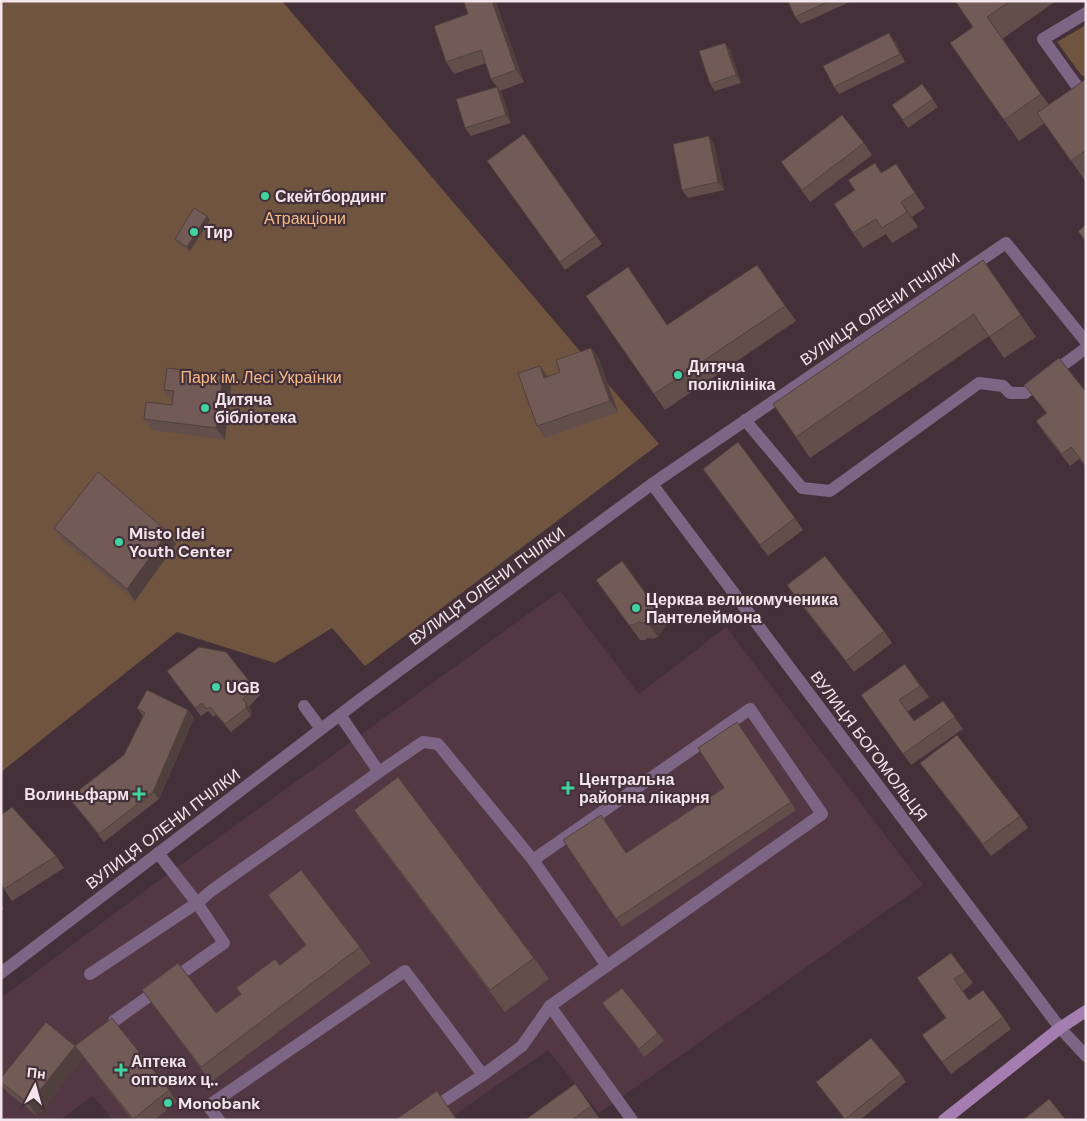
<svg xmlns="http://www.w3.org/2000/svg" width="1087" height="1121" viewBox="0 0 1087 1121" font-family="'DM Sans',sans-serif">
<rect width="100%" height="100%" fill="#443039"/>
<polygon fill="#533843" points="560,591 639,694 726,627 923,885 599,1113 548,1050 447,1120 113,1120 93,1096 60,1120 1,1120 1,998 157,882"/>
<g fill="#6f553f">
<polygon points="1,1 282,1 659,444 365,666 332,628 275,663 177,632 1,772"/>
<polygon points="1086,25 1086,75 1082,76 1057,42"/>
</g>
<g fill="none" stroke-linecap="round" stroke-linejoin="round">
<g stroke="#7d6585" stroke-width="12">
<polyline points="745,420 802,488 830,491 979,383 1003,386 1010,393 1025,393 1086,348"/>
<polyline points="340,715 379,772 423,742 438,744 533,860 607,966"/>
<polyline points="533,860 750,709 822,814 550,1006 632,1120"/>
<polyline points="90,974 197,903 158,853"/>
<polyline points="114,1021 224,943 197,903 211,891 379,772"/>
<polyline points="219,1120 208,1106 405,971 483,1075"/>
<polyline points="415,1120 483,1075 522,1046 550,1006"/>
</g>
<g stroke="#7d6585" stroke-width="12">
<polyline points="1086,13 1043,39 1079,89 1086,87"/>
<polyline points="652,484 1060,1028 1086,1056"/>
<polyline points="304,706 321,729"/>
<polyline points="1,973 362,698 652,484 1006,243 1086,342"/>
</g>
<polyline stroke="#a47eb0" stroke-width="12" points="944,1120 1060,1028 1086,1011"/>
</g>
<g fill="#624e4b">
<polygon points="788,1 852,1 801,24 795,17"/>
<polygon points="955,1 1056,1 1002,39 1049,105 1086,79 1086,182 1045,123 1019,141 950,43 973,27"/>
<polygon points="497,5 524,82 500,91 502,94 511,123 471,136 465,128 497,87 491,79 486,63 454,74 446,62"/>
<polygon points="895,41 905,62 839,94 834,87"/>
<polygon points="725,43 730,50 741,83 715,91 710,84"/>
<polygon points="922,84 938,107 908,128 892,105"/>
<polygon points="524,134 602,244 565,270 487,161"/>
<polygon points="709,136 714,144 724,190 688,198 682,190"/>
<polygon points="864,143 872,155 810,202 781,162"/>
<polygon points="875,163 882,173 896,164 925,208 912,217 918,227 892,243 886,234 863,248 853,233 855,190"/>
<polygon points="210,220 190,251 177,243 175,239"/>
<polygon points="983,260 1036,337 1004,358 989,336 810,458 773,404"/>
<polygon points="757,265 796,321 665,410 586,296 668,325"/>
<polygon points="591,348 599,359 618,412 545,438 537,426 548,377 560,372"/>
<polygon points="223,375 231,386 225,440 152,430 144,419 172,405 173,402 164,390"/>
<polygon points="1024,385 1086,392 1086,467 1079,459 1070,466 1044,433 1036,421 1046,413"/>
<polygon points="703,469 795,518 803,530 768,556"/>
<polygon points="54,528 168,532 176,544 135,601 62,539"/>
<polygon points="596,580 666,621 666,625 658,637 653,639 648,638 645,640 640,640"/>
<polygon points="787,585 884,631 892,643 854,672 795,597"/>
<polygon points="905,664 929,697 907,712 914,721 943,701 963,729 911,765 861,695"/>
<polygon points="172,679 254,687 260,695 249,707 252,711 251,716 231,732 216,715 213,717 208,711 201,716"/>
<polygon points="137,708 188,710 194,718 159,799 104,842 69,798 124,755 143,716"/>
<polygon points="737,722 796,810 622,927 563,840 627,853 724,788"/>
<polygon points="920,763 1020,816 1028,828 991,856"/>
<polygon points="354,810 534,958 549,979 505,1012 369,831"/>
<polygon points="56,856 64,868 12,901 4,889"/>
<polygon points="268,895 360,947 371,963 211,1082 142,990 216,1013 241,994 236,988 280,965 306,946"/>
<polygon points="1,905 4,909 1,911"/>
<polygon points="951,953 973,983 963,991 969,1000 1003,1017 1011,1029 951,1074 922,1035 945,1018"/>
<polygon points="602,1003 658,1033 664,1041 644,1057"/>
<polygon points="75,1046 83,1057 37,1116 7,1092 1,1084 1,1078"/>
<polygon points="75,1046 169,1090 177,1102 154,1120 132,1120 83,1057"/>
<polygon points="901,1074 906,1082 860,1120 845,1120 816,1082"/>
<polygon points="575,1084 599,1118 596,1120 525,1120"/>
</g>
<g fill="#50403d">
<polygon points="492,1 495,1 497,5 524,82 516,70"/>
<polygon points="889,33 895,41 905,62 900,54"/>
<polygon points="725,43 730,50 741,83 736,75"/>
<polygon points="497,87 502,94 511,123 506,115"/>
<polygon points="709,136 714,144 724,190 718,182"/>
<polygon points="901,202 912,217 918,227 907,212"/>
<polygon points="207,216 210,220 190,251 187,247"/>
<polygon points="591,348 599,359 618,412 610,401"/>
<polygon points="540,366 548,377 544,378"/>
<polygon points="223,375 231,386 225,440 216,428"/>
<polygon points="168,532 176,544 135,601 127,589"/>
<polygon points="655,606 666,621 666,625 658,637 647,622"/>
<polygon points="246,703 252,711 251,716 246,708"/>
<polygon points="188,710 194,718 159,799 153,792"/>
<polygon points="75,1046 83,1057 37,1116 29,1104"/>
</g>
<g fill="#725b57" stroke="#50403d">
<polygon points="466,1 492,1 516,70 491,79 481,50 446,62 434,26 468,14 464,2"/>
<polygon points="788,1 829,1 795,17"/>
<polygon points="955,1 1010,1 987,17 1041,94 1004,120 950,43 973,27"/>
<polygon points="889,33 900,54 834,87 823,66"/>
<polygon points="725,43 736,75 710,84 699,51"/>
<polygon points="1086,79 1086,150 1071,161 1037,113"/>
<polygon points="922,84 933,99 903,120 892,105"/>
<polygon points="497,87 506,115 465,128 456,99"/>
<polygon points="842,115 864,143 802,190 781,162"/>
<polygon points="524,134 596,236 560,262 487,161"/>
<polygon points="709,136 718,182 682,190 673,144"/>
<polygon points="875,163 881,173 896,164 915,193 901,202 907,212 882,228 876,219 853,233 834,204 855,190 848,180"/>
<polygon points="194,208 207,216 187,247 175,239"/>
<polygon points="1086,225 1086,242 1078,231"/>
<polygon points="983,260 1021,315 989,337 974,314 796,437 773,404"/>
<polygon points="757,265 785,306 654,394 586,296 628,267 667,325"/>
<polygon points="591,348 610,401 537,426 518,373 540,366 544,378 560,372 556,360"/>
<polygon points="1059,358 1086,392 1086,466 1071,447 1062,454 1036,421 1047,413 1024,385"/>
<polygon points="167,368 223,375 216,428 144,419 146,402 172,405 174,391 164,390"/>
<polygon points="738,442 795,518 760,545 703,469"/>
<polygon points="98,472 168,532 127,589 54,528"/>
<polygon points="825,556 884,631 846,661 787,585"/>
<polygon points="622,561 655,606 655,610 647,622 643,623 638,622 634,625 629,625 596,580"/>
<polygon points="199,647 226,652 254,687 243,699 246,703 246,708 225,724 210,707 207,709 202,703 195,708 167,671"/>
<polygon points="905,664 920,686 899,700 914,721 943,701 955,717 903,754 861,695"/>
<polygon points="147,690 188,710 153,792 99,834 69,798 124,755 145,713 137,708"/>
<polygon points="737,722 791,802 616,919 563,840 601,815 626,853 724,788 698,748"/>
<polygon points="957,735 1020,816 983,844 920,763"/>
<polygon points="398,777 534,958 490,990 354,810"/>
<polygon points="12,807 56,856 4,889 1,882 1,815"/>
<polygon points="301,870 360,947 201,1067 142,990 178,963 216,1013 241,994 236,988 275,959 280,965 306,945 268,895"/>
<polygon points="951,953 965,972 954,979 969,1000 983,990 1003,1017 942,1062 922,1035 946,1018 917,978"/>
<polygon points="622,988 658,1033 639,1049 602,1003"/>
<polygon points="112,1018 169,1090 133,1119 75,1046"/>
<polygon points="46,1022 75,1046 29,1104 1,1082 1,1078"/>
<polygon points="871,1038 901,1074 845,1119 816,1082"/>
<polygon points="575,1084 591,1106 572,1120 525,1120"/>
<polygon points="437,1091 457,1120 395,1120"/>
<polygon points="1049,1099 1066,1120 1023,1120"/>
</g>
<g fill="#41d4a1" stroke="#443039" stroke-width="2">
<circle cx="265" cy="196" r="5"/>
<circle cx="194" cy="232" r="5"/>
<circle cx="678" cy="375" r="5"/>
<circle cx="205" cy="408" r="5"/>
<circle cx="119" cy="542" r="5"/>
<circle cx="636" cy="608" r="5"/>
<circle cx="216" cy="687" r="5"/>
<path d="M565.5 780.5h5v5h5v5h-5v5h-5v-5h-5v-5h5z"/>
<path d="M136.5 786.5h5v5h5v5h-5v5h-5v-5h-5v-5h5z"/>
<path d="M118.5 1062.5h5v5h5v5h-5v5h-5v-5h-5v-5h5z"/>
<circle cx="168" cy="1103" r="5"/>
</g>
<g text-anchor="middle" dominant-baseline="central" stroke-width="4.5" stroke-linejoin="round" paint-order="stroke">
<g font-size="16" font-weight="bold" fill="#f3e5eb" stroke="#443039" text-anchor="start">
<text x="275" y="196">Скейтбординг</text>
<text x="204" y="232">Тир</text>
<text x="688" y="366">Дитяча<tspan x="688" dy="18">поліклініка</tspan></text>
<text x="215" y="399">Дитяча<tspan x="215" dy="18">бібліотека</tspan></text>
<text x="129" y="533">Misto Idei<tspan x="129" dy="18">Youth Center</tspan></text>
<text x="646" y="599">Церква великомученика<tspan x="646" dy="18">Пантелеймона</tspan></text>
<text x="226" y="687">UGB</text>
<text x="579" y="779">Центральна<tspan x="579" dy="18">районна лікарня</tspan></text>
<text x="129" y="794" text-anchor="end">Волиньфарм</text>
<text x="131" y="1061">Аптека<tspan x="131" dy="18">оптових ц‥</tspan></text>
<text x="178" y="1103">Monobank</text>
</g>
<g font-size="16" fill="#f6bb88" stroke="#443039">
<text x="305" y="218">Атракціони</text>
<text x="261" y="377">Парк ім. Лесі Українки</text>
</g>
<g font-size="16" fill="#f3e5eb" stroke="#443039">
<text transform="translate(880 309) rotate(-34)">ВУЛИЦЯ ОЛЕНИ ПЧІЛКИ</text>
<text transform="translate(487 586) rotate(-36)">ВУЛИЦЯ ОЛЕНИ ПЧІЛКИ</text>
<text transform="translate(869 746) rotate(53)">ВУЛИЦЯ БОГОМОЛЬЦЯ</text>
<text transform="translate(163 829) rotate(-37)">ВУЛИЦЯ ОЛЕНИ ПЧІЛКИ</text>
</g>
</g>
<rect width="1087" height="1121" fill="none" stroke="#f3e5eb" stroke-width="5"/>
<g transform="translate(35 1086) rotate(6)" stroke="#443039" stroke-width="4" paint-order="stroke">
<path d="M0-4L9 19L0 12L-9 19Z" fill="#f3e5eb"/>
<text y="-8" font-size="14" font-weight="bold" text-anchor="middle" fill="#f3e5eb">Пн</text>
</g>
</svg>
